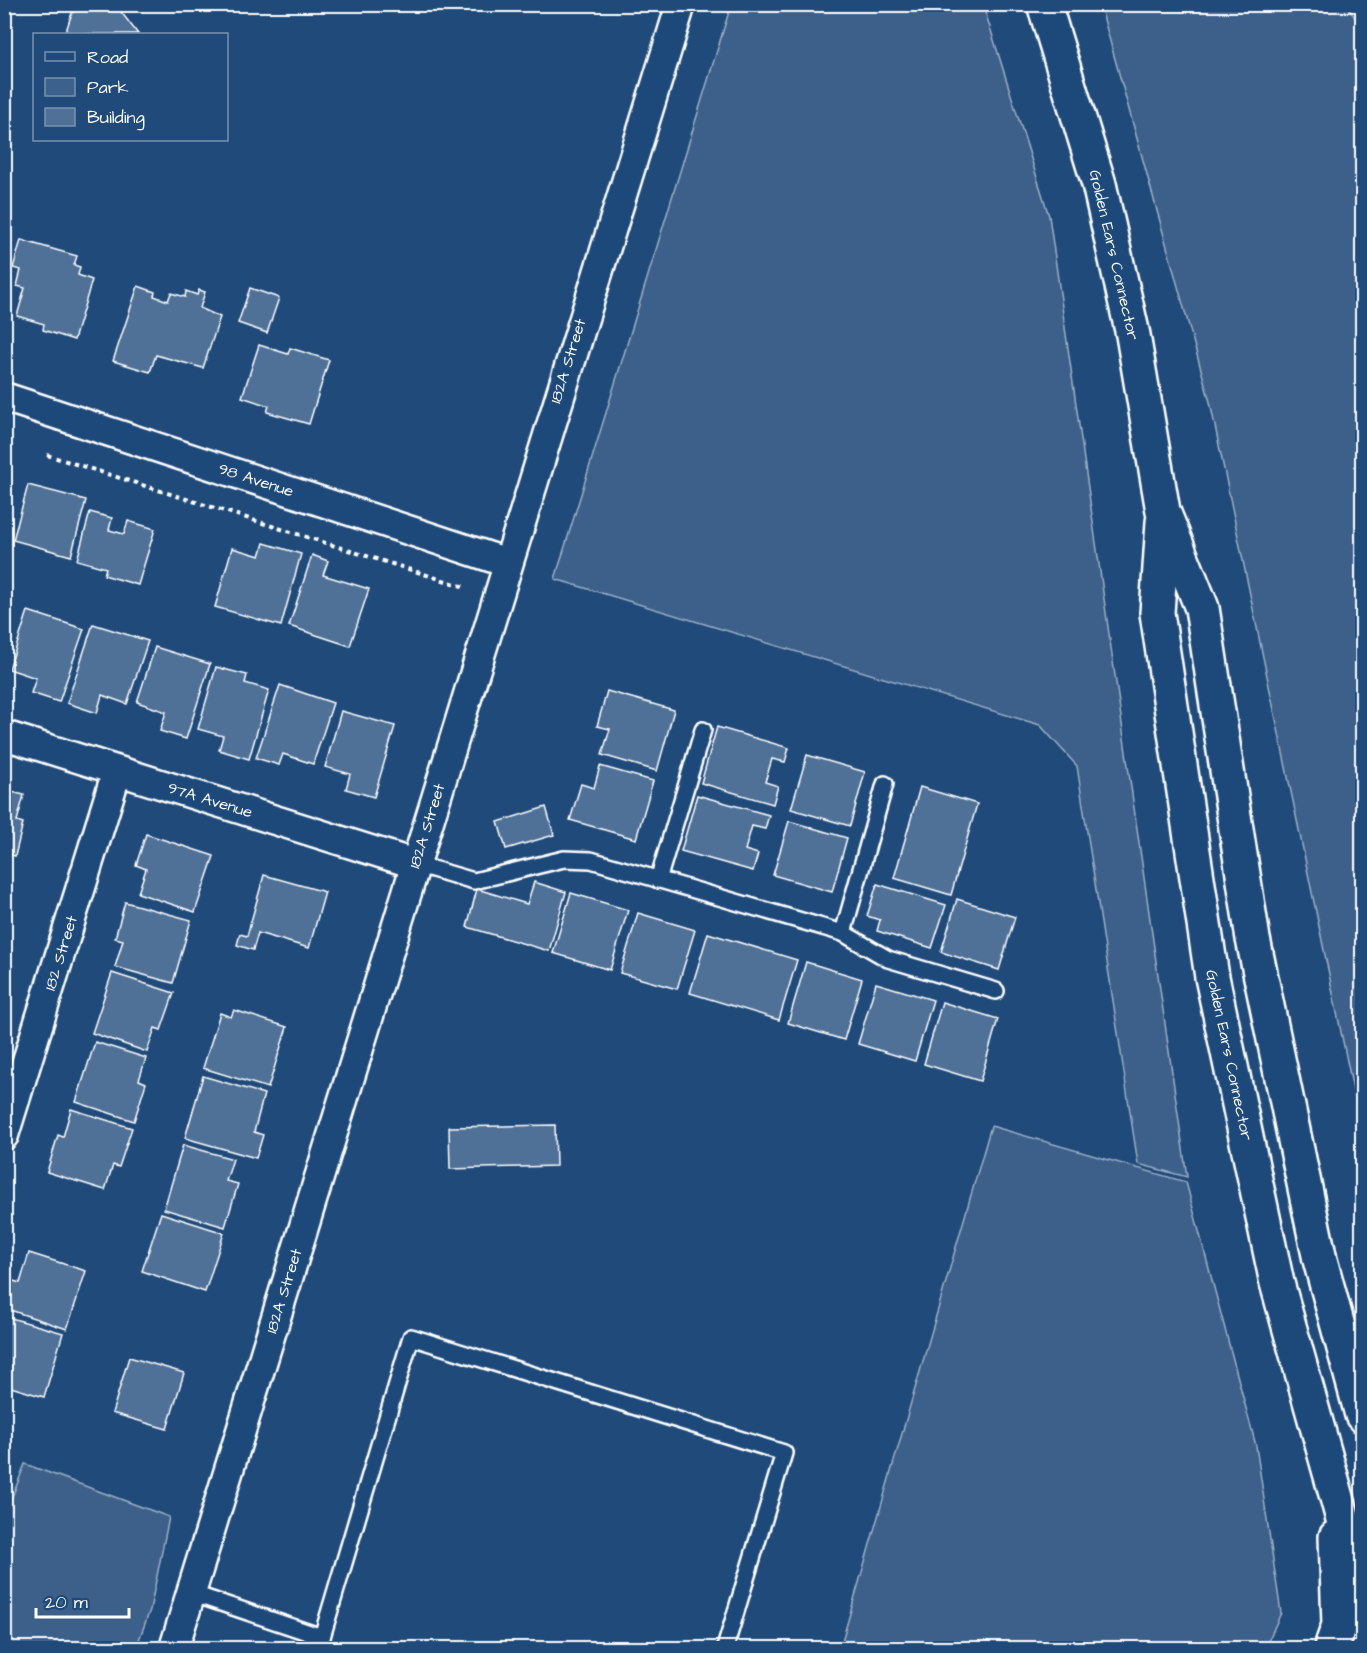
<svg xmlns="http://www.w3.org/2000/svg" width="1367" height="1653" viewBox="0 0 1367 1653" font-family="'Architects Daughter',sans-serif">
<rect width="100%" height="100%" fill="#1f4a7a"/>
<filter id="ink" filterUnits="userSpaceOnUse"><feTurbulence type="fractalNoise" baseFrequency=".0167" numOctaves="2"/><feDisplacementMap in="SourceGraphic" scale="12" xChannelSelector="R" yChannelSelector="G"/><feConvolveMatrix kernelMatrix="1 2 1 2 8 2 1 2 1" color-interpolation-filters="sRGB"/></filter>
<g filter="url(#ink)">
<g fill="#3c618b" stroke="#9eb0c5" stroke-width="1.5">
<polygon points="731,5 983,5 1049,216 1187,1177 1138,1164 1077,766 1040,725 555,579"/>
<polygon points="1100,5 1346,5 1362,27 1362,1133 1210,402"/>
<polygon points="991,1126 1186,1182 1256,1446 1281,1613 1265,1648 840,1648"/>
<polygon points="25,1464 169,1517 150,1610 136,1648 5,1648 5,1515"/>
</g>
<g fill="#507197" stroke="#fff" stroke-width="1.5">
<polygon points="84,4 115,4 138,34 65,34 72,13"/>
<polygon points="21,240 77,256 74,265 80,267 78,275 92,280 74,340 43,330 44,324 17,316 25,288 17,286 21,270 13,268"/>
<polygon points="138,286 155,292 154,296 168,301 171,293 185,297 186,291 197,295 199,290 205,292 200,308 220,317 203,368 156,355 150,372 113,361"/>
<polygon points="250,288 279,298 267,333 238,323"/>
<polygon points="259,345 288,354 290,348 329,360 309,424 267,412 269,406 242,397"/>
<polygon points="28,485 86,500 71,556 13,540"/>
<polygon points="90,512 112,518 109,530 124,534 128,521 155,529 138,585 104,575 106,568 77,560"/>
<polygon points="264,543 301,554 281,626 215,607 232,548 260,556"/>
<polygon points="312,555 328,561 323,575 369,589 350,646 289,626"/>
<polygon points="28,611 84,629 59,702 31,693 36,678 9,669"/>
<polygon points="93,624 148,641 127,704 102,695 97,713 67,703"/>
<polygon points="155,647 210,664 186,739 160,731 166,712 137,702"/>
<polygon points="216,667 247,675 245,683 269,690 249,759 219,750 223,736 198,729"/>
<polygon points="280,685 333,703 313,764 283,754 279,765 256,758"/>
<polygon points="607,691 674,710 657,771 602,755 610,729 597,726"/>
<polygon points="341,711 395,726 374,797 346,789 350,774 325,767"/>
<polygon points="717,727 789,748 785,762 772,759 765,782 778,786 773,804 701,783"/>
<polygon points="807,755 865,772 850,826 791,809"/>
<polygon points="600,766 653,781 636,839 570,820 581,784 594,788"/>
<polygon points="920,787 977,804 951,895 894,878"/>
<polygon points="4,790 24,795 17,821 23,823 15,856 4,853"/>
<polygon points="697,795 769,815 765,829 752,826 745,850 758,854 753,871 681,851"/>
<polygon points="546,807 554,835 506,849 498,822"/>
<polygon points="789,821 847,838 832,892 773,875"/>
<polygon points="146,834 214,856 195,912 138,893 146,869 136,865"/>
<polygon points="264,875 325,892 309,948 258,933 253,950 237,945 240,934 247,936"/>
<polygon points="534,882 566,892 549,951 467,927 477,889 527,904"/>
<polygon points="877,884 946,905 932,948 877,931 880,920 867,916"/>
<polygon points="571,893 628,910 610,970 553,953"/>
<polygon points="957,899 1015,917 999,970 941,952"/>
<polygon points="125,902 191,920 173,983 115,967 123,940 115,938"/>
<polygon points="638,913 695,930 677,989 620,973"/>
<polygon points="708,933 797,960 779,1020 690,993"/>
<polygon points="806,962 862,979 844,1040 788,1023"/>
<polygon points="112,973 174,993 161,1030 155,1028 147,1052 92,1033"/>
<polygon points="876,983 933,1000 915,1061 858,1044"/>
<polygon points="942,1002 998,1019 980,1081 924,1064"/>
<polygon points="234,1010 287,1027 268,1088 203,1068 220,1013 231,1017"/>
<polygon points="95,1042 146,1058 139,1080 146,1083 134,1121 76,1102"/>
<polygon points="203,1076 264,1094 254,1132 263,1135 256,1158 185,1138"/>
<polygon points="71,1109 132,1128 119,1167 113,1165 105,1190 47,1172 58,1135 63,1137"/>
<polygon points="555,1125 556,1166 450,1169 449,1127"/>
<polygon points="183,1145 233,1159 226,1181 238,1184 225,1227 164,1209"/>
<polygon points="161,1213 224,1233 205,1292 142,1271"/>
<polygon points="29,1253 86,1271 67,1329 4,1308 4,1278 20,1283"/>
<polygon points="4,1316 63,1333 44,1397 4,1385"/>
<polygon points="129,1357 184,1373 167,1429 112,1413"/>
</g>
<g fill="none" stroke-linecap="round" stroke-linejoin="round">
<defs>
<g id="service">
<polyline points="415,864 474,881 564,859 591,860 843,933 888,959 996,991"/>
<polyline points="658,880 703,730"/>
<polyline points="843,933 885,784"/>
<polyline points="191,1593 322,1637 319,1648"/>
<polyline points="322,1637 411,1337 784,1453 725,1648"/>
</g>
<g id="minor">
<polyline points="4,397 508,563"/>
<polyline points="4,735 415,864"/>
<polyline points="4,1135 117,771"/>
<path d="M174,1648C345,1101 508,551 681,4"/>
</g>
<g id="primary">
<polyline points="1044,4 1099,184 1133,335 1163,511 1202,608 1253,939 1320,1260 1362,1415"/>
<polyline points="1163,522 1157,613 1212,977 1277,1283 1362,1587"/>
<polyline points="1331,1648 1339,1625 1336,1537"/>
</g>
</defs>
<use href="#service" stroke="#fff" stroke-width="20"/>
<use href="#minor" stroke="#fff" stroke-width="33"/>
<use href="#primary" stroke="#fff" stroke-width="38"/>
<polyline stroke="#fff" stroke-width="4" stroke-dasharray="4.5 4.5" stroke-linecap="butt" points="47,455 465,587"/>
<use href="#service" stroke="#1f4a7a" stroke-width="15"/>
<use href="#minor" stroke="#1f4a7a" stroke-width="28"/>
<use href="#primary" stroke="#1f4a7a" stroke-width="33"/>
</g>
</g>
<g text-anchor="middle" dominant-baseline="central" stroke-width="4.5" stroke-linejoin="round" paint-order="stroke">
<g font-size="16" fill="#fff" stroke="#1f4a7a">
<text transform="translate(1114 255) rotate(77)">Golden Ears Connector</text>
<text transform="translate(568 361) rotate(-73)">182A Street</text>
<text transform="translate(256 480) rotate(18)">98 Avenue</text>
<text transform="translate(210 800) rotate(17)">97A Avenue</text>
<text transform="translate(427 826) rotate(-73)">182A Street</text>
<text transform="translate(61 953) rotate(-73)">182 Street</text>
<text transform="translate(1229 1055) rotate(78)">Golden Ears Connector</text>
<text transform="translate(284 1291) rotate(-73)">182A Street</text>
</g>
</g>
<rect width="1367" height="1653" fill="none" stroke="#1f4a7a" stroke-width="24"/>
<rect x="12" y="12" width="1343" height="1629" fill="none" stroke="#fff" stroke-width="2" filter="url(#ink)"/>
<rect x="33" y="33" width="195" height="108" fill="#1f4a7a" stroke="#7992af" stroke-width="1.5"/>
<rect x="45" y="52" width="30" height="9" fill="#1f4a7a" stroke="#7992af" stroke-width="1.5"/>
<text x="87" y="63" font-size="18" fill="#ffffff">Road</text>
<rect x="45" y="78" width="30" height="18" fill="#3c618b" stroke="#7992af" stroke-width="1.5"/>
<text x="87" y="93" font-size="18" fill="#ffffff">Park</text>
<rect x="45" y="108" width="30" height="18" fill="#507197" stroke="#7992af" stroke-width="1.5"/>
<text x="87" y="123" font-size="18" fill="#ffffff">Building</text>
<path d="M36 1608v9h93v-9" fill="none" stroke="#ffffff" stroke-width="3"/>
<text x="45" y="1608" font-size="18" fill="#ffffff" stroke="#1f4a7a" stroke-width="4.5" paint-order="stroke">20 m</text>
</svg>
